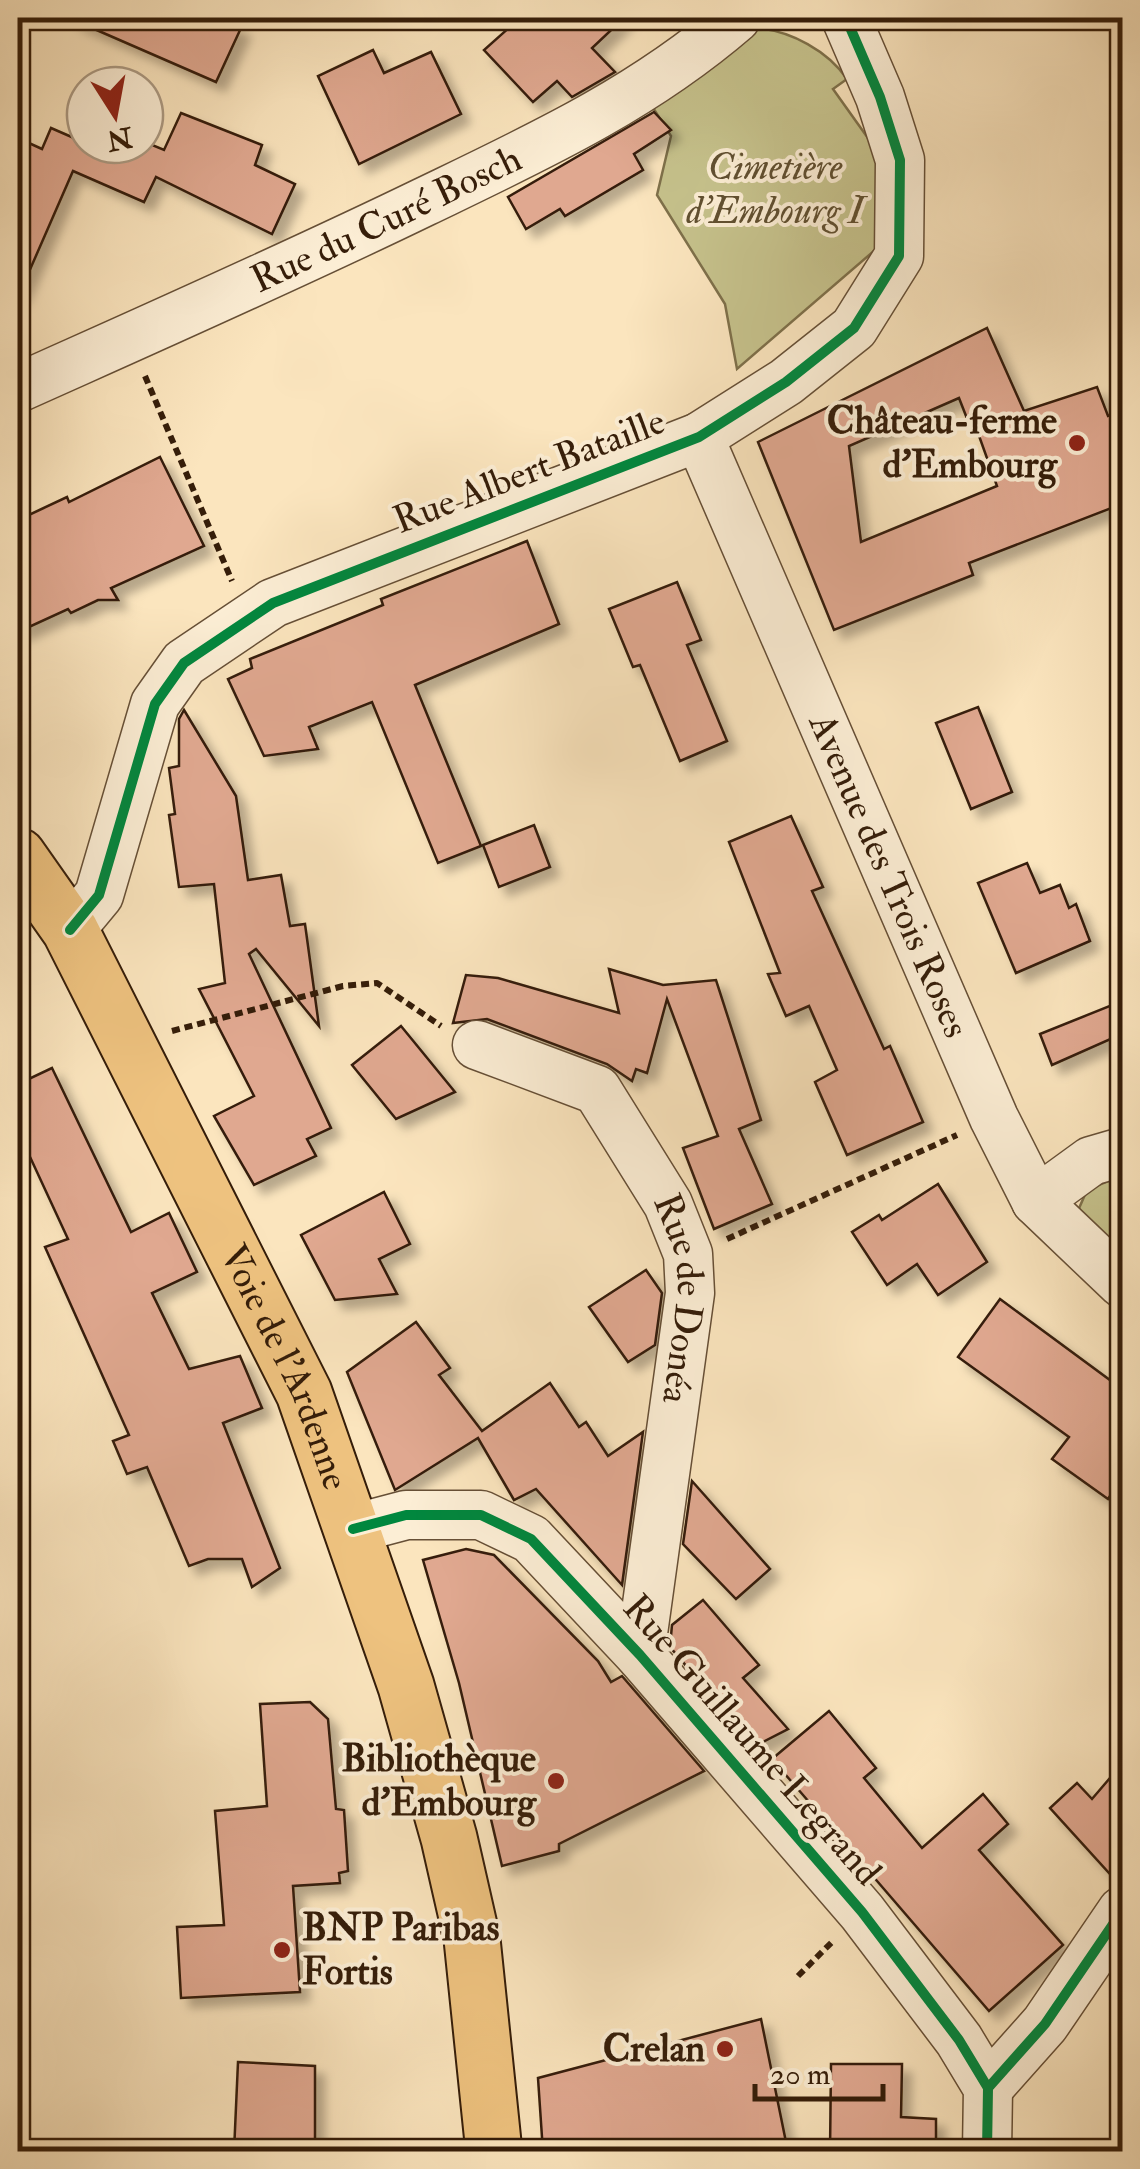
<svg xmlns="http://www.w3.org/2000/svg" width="1140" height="2169" viewBox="0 0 1140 2169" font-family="'IM FELL Double Pica',serif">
<defs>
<filter id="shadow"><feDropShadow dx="9" dy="9" stdDeviation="5" flood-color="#0004"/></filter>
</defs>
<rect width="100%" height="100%" fill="#fbe5be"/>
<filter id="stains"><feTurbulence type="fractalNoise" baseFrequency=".002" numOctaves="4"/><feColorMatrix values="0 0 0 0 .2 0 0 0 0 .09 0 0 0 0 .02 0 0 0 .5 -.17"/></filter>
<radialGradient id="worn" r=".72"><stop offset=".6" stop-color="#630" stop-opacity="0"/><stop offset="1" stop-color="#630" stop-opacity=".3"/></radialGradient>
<g fill="#c6c28c" stroke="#7e704a" stroke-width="2.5">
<path d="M757,28C791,31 828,51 847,79L833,89L885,162L886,201L875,250L737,369L725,304L657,195L671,136L650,103Z"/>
<polygon points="1122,1175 1122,1243 1114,1246 1077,1213 1087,1190"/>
</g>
<g fill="#e0a890" stroke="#351d09" stroke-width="2.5" fill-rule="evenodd" filter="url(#shadow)">
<polygon points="69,18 217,18 241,28 216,82"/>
<polygon points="520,18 624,18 592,48 615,72 572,97 557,81 533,102 484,50"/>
<polygon points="373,50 384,73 431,52 461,114 359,164 318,76"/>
<polygon points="654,112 671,130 634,154 643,170 565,216 560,209 526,229 508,197"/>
<polygon points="181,113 262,145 255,165 295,184 272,234 156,177 144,202 73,171 18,297 18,138 42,149 51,128 74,138 85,115 85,145 145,142 164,150"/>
<path d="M987,328L1024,411L1097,387L1108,416L1122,411V504L969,563L973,575L834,630L758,442ZM959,398L968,421L973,419L997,486L861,542L849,446Z"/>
<polygon points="160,457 204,546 111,588 118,600 98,600 71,613 68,609 18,632 18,520 67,497 69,502"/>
<polygon points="527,541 559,624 415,685 481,846 438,863 372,702 309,727 318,749 264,756 228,679 252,668 250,659 383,605 381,599"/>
<polygon points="677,582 701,640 687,645 727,741 680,761 640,665 633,667 609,609"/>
<polygon points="978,707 1012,792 971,809 936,723"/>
<polygon points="184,710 236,796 248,880 281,875 290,926 305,924 319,1026 256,949 249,954 331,1128 307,1139 316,1156 254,1185 214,1116 254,1096 199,989 225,983 214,884 179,887 169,815 175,814 169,768 179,766 179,719"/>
<polygon points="791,816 823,887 812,891 884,1049 890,1046 923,1122 847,1155 815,1082 837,1070 809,1006 786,1016 768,974 780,973 729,842"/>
<polygon points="534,825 550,867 499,887 483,845"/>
<polygon points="1027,863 1040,893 1060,885 1069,908 1076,904 1090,941 1016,973 978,883"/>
<polygon points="609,969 663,985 716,980 761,1120 739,1129 772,1204 714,1229 683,1148 718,1136 667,999 647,1073 636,1069 632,1081 607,1064 487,1019 453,1023 466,975 498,978 619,1013"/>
<polygon points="1122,1001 1122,1034 1052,1065 1040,1034"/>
<polygon points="401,1026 455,1092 396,1119 352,1065"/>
<polygon points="52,1068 131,1232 169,1213 197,1272 152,1293 189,1369 240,1356 262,1408 223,1423 280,1568 252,1587 242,1559 208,1559 189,1566 147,1467 127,1474 113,1441 129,1435 45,1247 68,1239 18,1131 18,1084"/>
<polygon points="938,1184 987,1262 938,1295 917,1264 887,1285 852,1232 879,1215 882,1220"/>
<polygon points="384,1192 410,1244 379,1259 397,1294 335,1300 301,1235"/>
<polygon points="646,1270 662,1293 655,1345 628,1362 589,1307"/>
<polygon points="1000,1299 1122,1389 1122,1478 1108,1499 1052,1459 1069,1437 958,1357"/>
<polygon points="416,1322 450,1368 439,1375 482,1431 550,1383 579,1427 586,1422 608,1456 643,1432 622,1585 536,1489 514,1500 478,1438 395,1490 347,1372"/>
<polygon points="692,1481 770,1569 736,1599 683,1544"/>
<polygon points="466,1549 494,1555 598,1661 611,1682 622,1676 704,1771 559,1844 559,1851 502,1866 459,1683 423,1560"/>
<polygon points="703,1600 759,1665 743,1678 788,1729 755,1746 670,1647 672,1625"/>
<polygon points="310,1702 328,1719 336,1809 344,1810 348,1871 339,1873 340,1883 293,1886 300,1992 181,1998 177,1927 224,1925 215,1811 267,1806 260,1704"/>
<polygon points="829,1711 876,1768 864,1778 922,1848 983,1794 1008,1824 979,1850 1063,1945 989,2011 772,1759"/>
<polygon points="1122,1764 1122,1884 1119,1884 1050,1808 1077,1783 1092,1799"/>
<polygon points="761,2019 788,2152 543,2152 538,2078"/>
<polygon points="238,2062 315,2066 315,2152 234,2152"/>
<polygon points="831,2064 902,2064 901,2117 936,2119 936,2152 830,2152"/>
</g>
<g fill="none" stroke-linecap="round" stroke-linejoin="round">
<defs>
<g id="street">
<path id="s1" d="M18,388C154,327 290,267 424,202C536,148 641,100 736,18"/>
<path id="s2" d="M699,437L994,1118L1036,1201L1122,1283"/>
<polyline points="70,930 99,895 155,704 184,663 273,603 699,437 786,382 854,328 899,256 900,160 880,97 846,18"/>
<path id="s3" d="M477,1045L597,1090L668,1204L688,1254L690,1293L640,1655"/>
<polyline points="1036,1201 1091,1161 1122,1152"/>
<polyline points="353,1529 406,1515 481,1515 531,1539 640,1655 862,1912 959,2040 988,2088 987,2152"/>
<polyline points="988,2088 1045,2024 1122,1911"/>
</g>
<g id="primary">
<path id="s4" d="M18,856L70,930L304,1393L406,1686L449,1838L472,1939L494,2152"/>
</g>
</defs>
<use href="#street" stroke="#664f36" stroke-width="51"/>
<use href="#primary" stroke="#351d09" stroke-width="59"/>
<g stroke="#351d09" stroke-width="6" stroke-dasharray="8 5" stroke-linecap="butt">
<polyline points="145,376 232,581"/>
<polyline points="172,1031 343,986 377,983 441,1026"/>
<polyline points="727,1239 957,1135"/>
<polyline points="798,1976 833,1941"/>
</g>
<use href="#street" stroke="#fceed5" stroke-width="48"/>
<use href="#primary" stroke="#eec27f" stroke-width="55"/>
<defs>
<g id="cycleway">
<polyline points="70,930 99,895 155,704 184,663 273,603 699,437 786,382 854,328 899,256 900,160 880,97 846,18"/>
<polyline points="353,1529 406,1515 481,1515 531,1539 640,1655 862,1912 959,2040 988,2088 987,2152"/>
<polyline points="988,2088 1045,2024 1122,1911"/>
</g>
</defs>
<use href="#cycleway" stroke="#fceed5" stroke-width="16"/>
<use href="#cycleway" stroke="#00873e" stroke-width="10"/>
</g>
<g fill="#8f2418" stroke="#fceed5" stroke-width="4">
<circle cx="1077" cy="443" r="10"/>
<circle cx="556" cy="1781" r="10"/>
<circle cx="282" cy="1950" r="10"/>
<circle cx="725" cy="2049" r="10"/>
</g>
<g text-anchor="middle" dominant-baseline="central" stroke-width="8" stroke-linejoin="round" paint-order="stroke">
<g font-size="38" font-style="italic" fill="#604f30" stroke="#fceed5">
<text x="775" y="167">Cimetière<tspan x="775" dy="44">d'Embourg I</tspan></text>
</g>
<g font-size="38" fill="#351d09" stroke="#fceed5">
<text stroke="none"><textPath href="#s1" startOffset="405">Rue du Curé Bosch</textPath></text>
<text transform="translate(529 471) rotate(-21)">Rue Albert Bataille</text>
<text stroke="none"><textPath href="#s2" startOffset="478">Avenue des Trois Roses</textPath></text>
<text stroke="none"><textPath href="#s3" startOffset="360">Rue de Donéa</textPath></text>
<text stroke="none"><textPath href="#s4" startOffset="578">Voie de l'Ardenne</textPath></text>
<text transform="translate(752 1740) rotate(49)">Rue Guillaume Legrand</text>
</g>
<g font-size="38" font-weight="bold" fill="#351d09" stroke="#fceed5" text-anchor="end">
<text x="1057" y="421">Château-ferme<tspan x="1057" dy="44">d'Embourg</tspan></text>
<text x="536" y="1759">Bibliothèque<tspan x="536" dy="44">d'Embourg</tspan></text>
<text x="302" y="1928" text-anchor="start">BNP Paribas<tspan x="302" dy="44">Fortis</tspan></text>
<text x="705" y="2049">Crelan</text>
</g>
</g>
<rect width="1140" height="2169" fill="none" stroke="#fbe5be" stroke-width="60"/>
<rect x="20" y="20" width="1100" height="2129" fill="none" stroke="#351d09" stroke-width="5"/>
<rect x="30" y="30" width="1080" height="2109" fill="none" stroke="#351d09" stroke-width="2.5"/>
<g transform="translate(115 115) rotate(169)"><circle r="48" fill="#fceed5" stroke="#ac9a83" stroke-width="2.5"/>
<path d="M0-8L18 38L0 25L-18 38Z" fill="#8f2418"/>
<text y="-15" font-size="28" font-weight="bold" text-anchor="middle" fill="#351d09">N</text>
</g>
<path d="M755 2084v15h128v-15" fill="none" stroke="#351d09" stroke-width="5"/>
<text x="770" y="2084" font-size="30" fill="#351d09" stroke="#fceed5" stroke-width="8" paint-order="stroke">20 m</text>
<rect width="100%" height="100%" filter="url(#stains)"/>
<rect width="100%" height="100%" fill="url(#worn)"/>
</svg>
